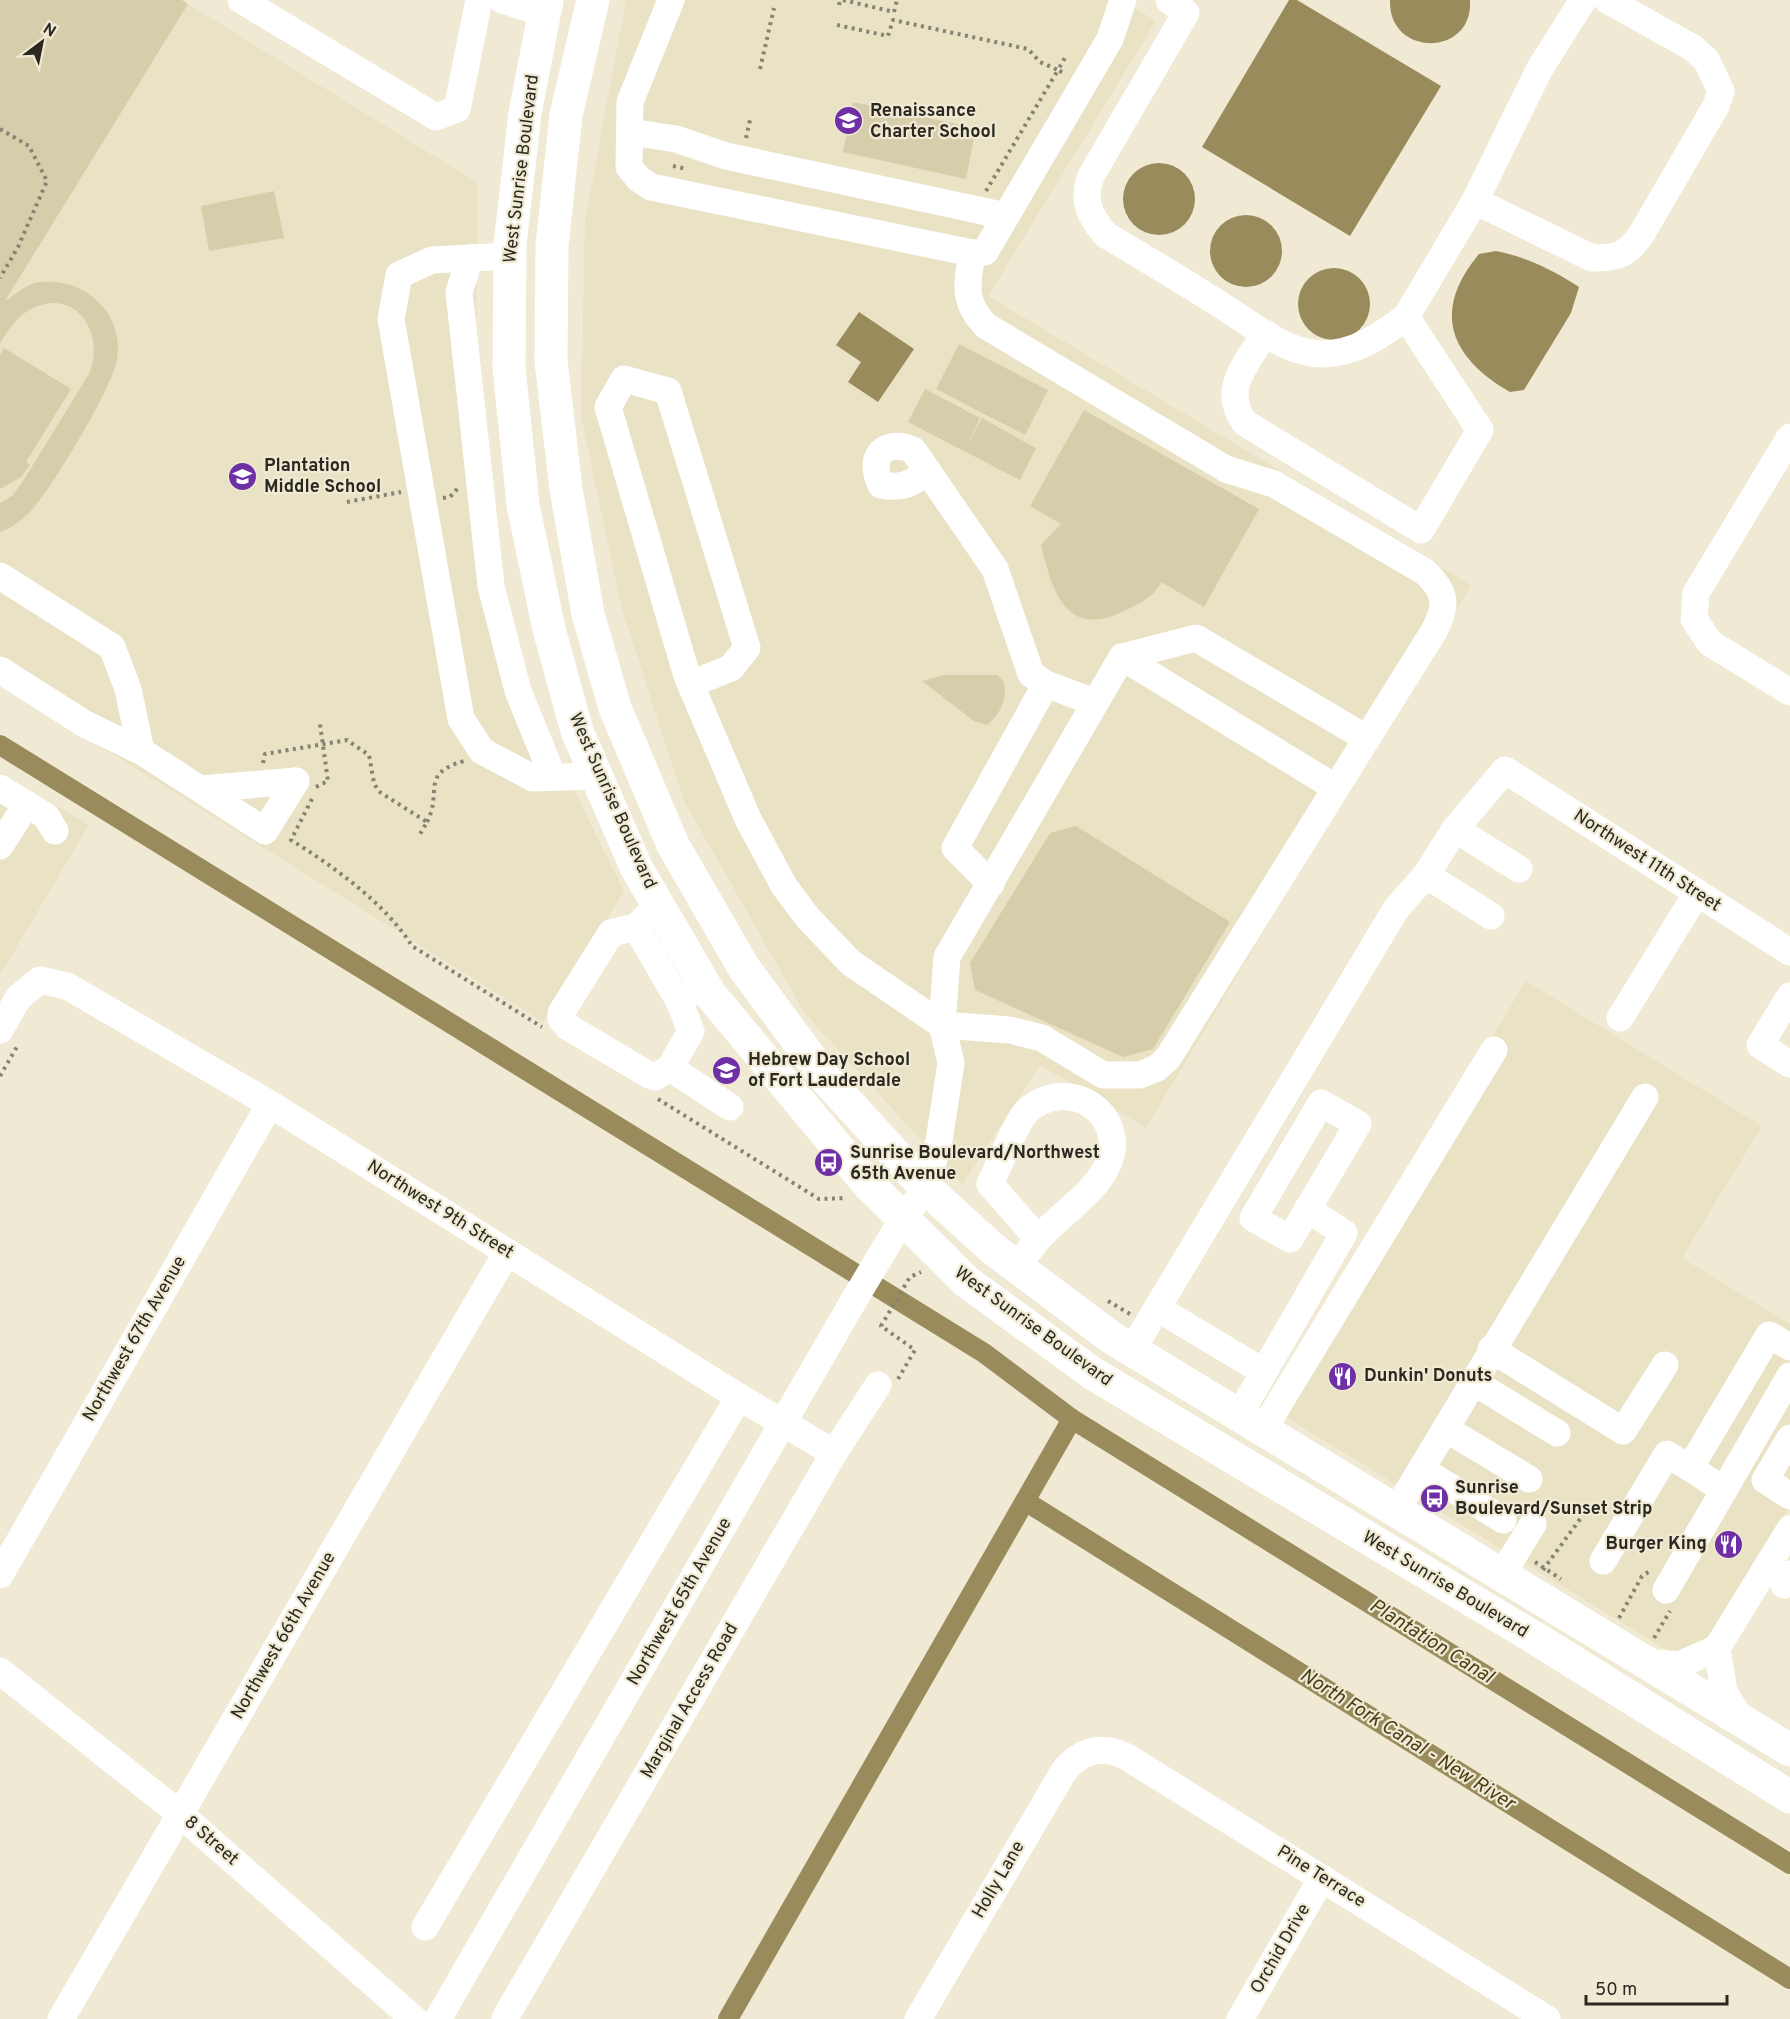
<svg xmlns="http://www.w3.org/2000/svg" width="1790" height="2019" viewBox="0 0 1790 2019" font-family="Overpass,sans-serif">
<rect width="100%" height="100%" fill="#f0ead4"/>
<g fill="#e9e2c4">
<polygon points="626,0 1122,0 1156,21 988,296 1471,585 1146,1128 1040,1065 962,1185 804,1012 684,801 621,606 581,415 585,221"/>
<polygon points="188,4 478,183 475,392 499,560 537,715 624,891 543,1022 0,684 0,308"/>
<polygon points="0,772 89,825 0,975"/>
<polygon points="1526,981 1762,1126 1682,1258 1790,1324 1790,1506 1693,1666 1266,1405"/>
</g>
<g fill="#d6cdab">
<path d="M0,0H182L188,4L5,301C14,296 23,286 35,283C81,274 125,311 117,359C113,387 51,490 30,512C21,521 12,528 0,532V503L12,496L23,481L89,374C106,334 76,286 31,309C17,316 8,330 0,343Z"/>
<polygon points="853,102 976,128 966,179 843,152"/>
<polygon points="274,191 284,238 209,251 201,206"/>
<polygon points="959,344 1048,390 1025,435 936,389"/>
<polygon points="4,348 71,389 26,462 30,465 21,477 0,489 0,355"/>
<polygon points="925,389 980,418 967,445 982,418 1036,448 1020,480 908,422"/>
<path d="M1084,410L1259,509L1204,607L1161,582C1155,596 1140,604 1126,610C1067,640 1053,594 1041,545L1061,524L1030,506Z"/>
<path d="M944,675H997L1004,682C1007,700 1001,713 987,725L974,721L922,681Z"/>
<polygon points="1076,826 1230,922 1153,1049 1123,1057 975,990 970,963 1050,833"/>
</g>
<g fill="#998b5b">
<polygon points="1289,0 1297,0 1441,86 1350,236 1202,147"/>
<path d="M1390,0H1470C1474,57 1388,58 1390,0Z"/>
<circle cx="1159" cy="199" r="36"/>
<circle cx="1246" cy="251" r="36"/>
<path d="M1496,251C1527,257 1553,270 1579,287L1571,313L1524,390L1510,392C1450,358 1431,311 1479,254Z"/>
<circle cx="1334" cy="304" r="36"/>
<polygon points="859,312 914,349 878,402 848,382 861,362 836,345"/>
</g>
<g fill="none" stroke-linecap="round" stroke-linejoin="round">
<g stroke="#998b5b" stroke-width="20">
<polyline points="0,745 984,1353 1072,1419 1790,1864"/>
<polyline points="1025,1501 1790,1979"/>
<polyline points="728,2019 1072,1419"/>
</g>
<g stroke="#868274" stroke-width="4" stroke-dasharray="3 4.5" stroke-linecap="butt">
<polyline points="843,0 894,12 897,0"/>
<polyline points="839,5 840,0"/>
<polyline points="837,25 888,36 893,20 1028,49 1040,62 1058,70 1066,56"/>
<polyline points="760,69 774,8"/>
<polyline points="0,129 29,146 47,181 18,247 0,278"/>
<polyline points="746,138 750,120"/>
<polyline points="673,166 687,169"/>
<polyline points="986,191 1058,70 1065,74"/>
<polyline points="443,498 450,497 458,488"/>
<polyline points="347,502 401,492"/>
<polyline points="263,763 265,754 347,740 369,755 374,783 378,791 427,822 419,836"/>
<polyline points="316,787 328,781 320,724"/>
<path d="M312,799L291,840C333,866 386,904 412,946L542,1027"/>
<path d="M427,822C443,791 419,774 464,761"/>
<polyline points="0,1076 18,1045"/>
<polyline points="658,1099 819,1199 846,1198"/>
<polyline points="1108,1301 1130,1314"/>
<polyline points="898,1379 915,1350 881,1326 910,1277 921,1272"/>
<polyline points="1535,1562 1561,1579"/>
<polyline points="1543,1570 1583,1515"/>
<polyline points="1619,1618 1642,1576 1650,1571"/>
<polyline points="1654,1638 1670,1611"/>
</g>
<g stroke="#fff" stroke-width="27">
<polyline points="241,0 436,117 457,109 479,0"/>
<polyline points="502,0 544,13"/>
<polyline points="671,0 630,102 629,167 639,179 651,187 972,253 985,252 1110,39 1123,0"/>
<path d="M1169,0L1186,13L1091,176C1082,200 1089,216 1106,235C1143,257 1180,279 1216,302C1248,321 1284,354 1323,354C1356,353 1380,336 1406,317L1480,430L1421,530L1245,423C1220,389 1247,364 1265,333"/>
<polyline points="630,132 676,139 726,156 1006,216"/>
<path d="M1475,201L1592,258C1617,258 1626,256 1641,235L1716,106L1721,91L1707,61L1693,48L1607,0"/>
<path d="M972,253C967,285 962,301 986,326L1226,469L1274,484L1425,572C1446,592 1448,605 1434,631L1336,788L1122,657"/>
<polyline points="510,256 432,260 399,275 391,319 461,719 482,751 533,778 597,776"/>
<polyline points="470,258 459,292 491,586 518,691 553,777"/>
<polyline points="1406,317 1475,201 1539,70 1583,0"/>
<polyline points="1790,437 1696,593 1694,619 1710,643 1790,692"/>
<path d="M928,471C912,484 901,489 881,485C867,457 884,438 913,450L995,569L1031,674L1046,684"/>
<polyline points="0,576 112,647 128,689 141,751"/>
<polyline points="0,670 85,724 141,751 265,831 296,781"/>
<polyline points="691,684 731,668 747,648 668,391 624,379 608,407 687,676 748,819 784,886 808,918 851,963 942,1025 1010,1030 1042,1038 1103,1075 1140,1075 1157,1068 1168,1058 1336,788"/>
<polyline points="0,788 46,816 55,831"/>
<polyline points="201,789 296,781"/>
<polyline points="1455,829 1505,770 1790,952"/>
<polyline points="0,846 27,804"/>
<polyline points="991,884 955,848 1046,684 1094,702"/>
<polyline points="649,914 636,927 679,1001 704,984"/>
<polyline points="1491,916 1426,875 1455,829 1519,869"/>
<polyline points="636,927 611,933 561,1013 561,1019 568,1027 649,1075 655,1077 670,1068"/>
<polyline points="1790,996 1760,1045 1790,1064"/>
<polyline points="679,1001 691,1031 670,1068 730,1107"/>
<polyline points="1620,1018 1697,893"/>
<polyline points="0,1030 18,998 40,980 67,986 270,1104 739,1397 834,1453"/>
<polygon points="1321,1103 1358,1124 1290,1239 1253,1218"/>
<path d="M1017,1267C1024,1258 1031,1247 1039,1238C1060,1214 1095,1194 1108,1164C1129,1116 1070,1073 1027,1111C1016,1122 998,1168 990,1184L1038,1239"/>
<polyline points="1172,1317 1264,1372 1239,1415"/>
<polyline points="1491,1349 1623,1431 1665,1365"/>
<polyline points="1132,1350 1396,909 1426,875"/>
<polyline points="1264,1372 1344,1233 1307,1209"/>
<polyline points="1472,1381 1557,1433"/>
<polyline points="1446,1429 1529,1479"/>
<polyline points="1263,1430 1494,1050"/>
<polyline points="1790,1438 1765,1480 1790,1496"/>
<polyline points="1421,1469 1503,1520"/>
<polyline points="1724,1490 1690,1468 1769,1335 1790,1347"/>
<polyline points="1396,1511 1645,1097"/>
<polyline points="1603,1561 1667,1454 1690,1468"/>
<polyline points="0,1575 270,1104"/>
<polyline points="1502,1575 1533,1524"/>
<polyline points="1784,1585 1790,1574"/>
<polyline points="1666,1590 1790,1376"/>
<polyline points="1645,1662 1679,1665 1717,1648"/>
<polyline points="0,1671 180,1814 414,2019"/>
<polyline points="1741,1720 1724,1692 1717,1648 1790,1529"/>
<polyline points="425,1927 739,1397"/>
<polyline points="505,2018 834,1453 878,1385"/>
<polyline points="61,2019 507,1252"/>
<polyline points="438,2019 854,1300 902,1220 926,1188 939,1141 951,1063 942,1025 947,957 1122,657 1196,638 1366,738"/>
<path d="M918,2019L1064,1771C1082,1749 1103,1745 1127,1757L1547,2019"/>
<polyline points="1240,2019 1322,1878"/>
</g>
<g stroke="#fff" stroke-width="33">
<polyline points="547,0 525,113 510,245 509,367 523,505 549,629 577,731 636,867 710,994 868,1184 967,1282 1092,1373 1535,1638 1790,1797"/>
<polyline points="593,0 566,115 552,246 551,361 566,489 588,614 615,708 673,845 744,968 826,1079 926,1188 993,1249 1112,1338 1790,1750"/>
</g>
</g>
<defs>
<symbol id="school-disc" viewBox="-11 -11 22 22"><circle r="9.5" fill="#6f30a6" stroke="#f0ead4"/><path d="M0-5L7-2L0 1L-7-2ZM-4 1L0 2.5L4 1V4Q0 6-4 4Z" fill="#fff"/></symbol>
<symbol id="bus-disc" viewBox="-11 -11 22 22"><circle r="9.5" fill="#6f30a6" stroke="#f0ead4"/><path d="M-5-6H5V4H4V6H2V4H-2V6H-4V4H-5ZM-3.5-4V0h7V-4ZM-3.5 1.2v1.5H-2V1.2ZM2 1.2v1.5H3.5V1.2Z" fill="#fff"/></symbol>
<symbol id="restaurant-disc" viewBox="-11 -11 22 22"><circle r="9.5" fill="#6f30a6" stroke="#f0ead4"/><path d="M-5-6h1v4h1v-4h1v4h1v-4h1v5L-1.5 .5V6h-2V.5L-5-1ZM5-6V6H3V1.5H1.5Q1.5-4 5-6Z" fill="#fff"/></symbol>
</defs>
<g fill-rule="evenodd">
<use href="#school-disc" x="832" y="104" width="33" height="33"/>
<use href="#school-disc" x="226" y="460" width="33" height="33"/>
<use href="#school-disc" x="710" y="1054" width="33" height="33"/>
<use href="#bus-disc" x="812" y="1146" width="33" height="33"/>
<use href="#restaurant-disc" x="1326" y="1360" width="33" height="33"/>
<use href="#bus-disc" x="1418" y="1482" width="33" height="33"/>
<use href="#restaurant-disc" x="1712" y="1528" width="33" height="33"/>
</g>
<g text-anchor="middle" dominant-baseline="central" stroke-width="4.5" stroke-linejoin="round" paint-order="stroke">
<g font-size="18" font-weight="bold" fill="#2a2820" stroke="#f0ead4" text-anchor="start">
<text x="870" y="111">Renaissance<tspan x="870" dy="21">Charter School</tspan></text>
<text x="264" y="466">Plantation<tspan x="264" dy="21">Middle School</tspan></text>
<text x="748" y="1060">Hebrew Day School<tspan x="748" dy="21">of Fort Lauderdale</tspan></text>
<text x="850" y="1153">Sunrise Boulevard/Northwest<tspan x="850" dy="21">65th Avenue</tspan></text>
<text x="1364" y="1376">Dunkin' Donuts</text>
<text x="1455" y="1488">Sunrise<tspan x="1455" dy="21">Boulevard/Sunset Strip</tspan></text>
<text x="1707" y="1544" text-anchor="end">Burger King</text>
</g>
<g font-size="18" fill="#2a2820" stroke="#f0ead4">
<text transform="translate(522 169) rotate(-83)">West Sunrise Boulevard</text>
<text transform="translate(612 801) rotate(66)">West Sunrise Boulevard</text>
<text transform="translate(1647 861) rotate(33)">Northwest 11th Street</text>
<text transform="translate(440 1210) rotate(32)">Northwest 9th Street</text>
<text transform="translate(1033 1327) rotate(36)">West Sunrise Boulevard</text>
<text transform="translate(135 1339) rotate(-60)">Northwest 67th Avenue</text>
<text transform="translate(1445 1585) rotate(31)">West Sunrise Boulevard</text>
<text transform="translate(680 1602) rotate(-60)">Northwest 65th Avenue</text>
<text transform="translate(284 1636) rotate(-60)">Northwest 66th Avenue</text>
<text transform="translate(690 1701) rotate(-60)">Marginal Access Road</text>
<text transform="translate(211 1841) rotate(41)">8 Street</text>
<text transform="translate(1321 1877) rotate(32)">Pine Terrace</text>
<text transform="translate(999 1880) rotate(-60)">Holly Lane</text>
<text transform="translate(1281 1949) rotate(-60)">Orchid Drive</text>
</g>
<g font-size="20" font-style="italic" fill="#483e16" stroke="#f0ead4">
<text transform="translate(1431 1642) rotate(32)">Plantation Canal</text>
<text transform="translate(1407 1740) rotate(32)">North Fork Canal - New River</text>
</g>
</g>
<g transform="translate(42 42) rotate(32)" stroke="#f0ead4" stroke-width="4.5" paint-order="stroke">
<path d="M0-4.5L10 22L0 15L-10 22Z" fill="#2a2820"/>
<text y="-9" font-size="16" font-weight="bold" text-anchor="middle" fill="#2a2820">N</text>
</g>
<path d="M1586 1995v9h141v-9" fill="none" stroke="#2a2820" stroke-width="3"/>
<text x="1595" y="1995" font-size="18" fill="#2a2820" stroke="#f0ead4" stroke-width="4.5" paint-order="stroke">50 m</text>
</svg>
